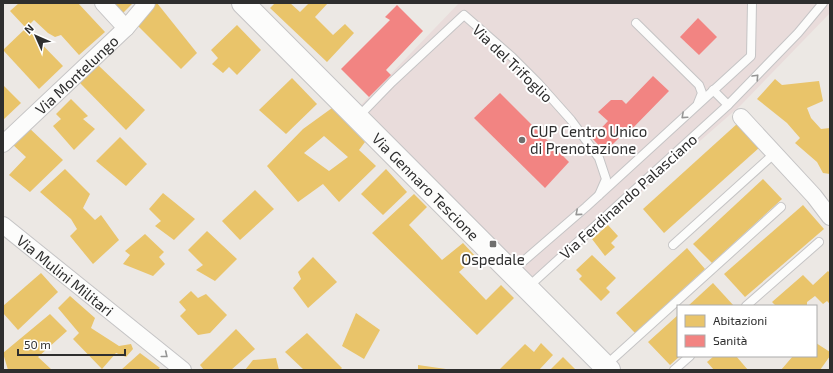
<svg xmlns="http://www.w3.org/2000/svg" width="833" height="373" viewBox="0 0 833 373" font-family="'Exo 2',sans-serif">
<rect width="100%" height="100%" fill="#ece8e4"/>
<polygon fill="#e9dcdb" points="459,3 830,3 830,13 741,105 538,283 361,105"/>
<g fill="#e9c46a" fill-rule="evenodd">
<polygon points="19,3 78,3 105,32 79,55 61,35 55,37 48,33 34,20 26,28 10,11"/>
<polygon points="108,3 133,3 121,15"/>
<polygon points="153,3 157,3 197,53 181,69 134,22"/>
<polygon points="275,3 290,3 300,12 309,3 328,3 315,17 333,35 345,24 354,33 327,62 270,8"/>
<polygon points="237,25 261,50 237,75 229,67 223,73 212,64 218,58 211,50"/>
<polygon points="26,28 63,66 39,89 3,50"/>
<polygon points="98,65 145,110 126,130 80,83"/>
<polygon points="292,78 317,104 286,134 259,110"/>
<polygon points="775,79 782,85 819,81 823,101 807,108 811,118 821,129 830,128 830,174 823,173 817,162 795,143 800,138 787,123 757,99"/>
<polygon points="3,85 21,103 3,120"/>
<polygon points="71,99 88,116 83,119 95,129 74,150 53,126 61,119 56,114"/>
<path d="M332,108L365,142L359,150L376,166L339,202L323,184L298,202L267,166L303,129ZM324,136L348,157L329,171L304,153Z"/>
<polygon points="738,123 760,147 664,233 643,209"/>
<polygon points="27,126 63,160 30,192 9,175 26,157 11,143"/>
<polygon points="120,137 147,164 126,186 96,161"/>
<polygon points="65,169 90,194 83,208 95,220 101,215 119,240 93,264 70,236 77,229 71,219 40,192"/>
<polygon points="386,169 407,192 383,215 361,194"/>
<polygon points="763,179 782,199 712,263 693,244"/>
<polygon points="255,190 274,209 240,240 222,221"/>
<polygon points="163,193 195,219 174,240 155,226 161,221 149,209"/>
<polygon points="414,194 427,207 409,225 442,260 463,243 476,257 459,272 486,300 501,285 514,298 477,335 372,233"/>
<polygon points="803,205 824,229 745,297 724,274"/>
<polygon points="608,225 618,236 611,243 615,247 605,256 592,239"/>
<polygon points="207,231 237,259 215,281 196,270 203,265 188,250"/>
<polygon points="145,234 164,252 159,257 165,264 153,276 123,264 130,255 125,251"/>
<polygon points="687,248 705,269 635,333 616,313"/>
<polygon points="592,255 616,278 606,288 610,292 601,301 579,279 582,276 576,270"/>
<polygon points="313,257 337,282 308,308 293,288 301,279 298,272"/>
<polygon points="828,271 830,273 830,304 827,301 823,304 815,296 807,302 807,306 774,306 775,305 772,302 803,275 813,285"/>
<polygon points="41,273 58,292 18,330 3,313 3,306"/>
<polygon points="713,283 734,306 688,306"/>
<polygon points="191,291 198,298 206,294 227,315 210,333 198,335 180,316 186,310 179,302"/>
<polygon points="70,296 95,318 91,328 119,346 131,344 133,349 126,357 116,353 102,369 73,339 79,333 58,308"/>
<polygon points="356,313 380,330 364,359 342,346"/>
<polygon points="50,314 67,331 38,357 52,370 8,370 3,353"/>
<polygon points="678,315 678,356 680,356 670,365 648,342"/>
<polygon points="236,329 255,349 231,370 204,370 200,365"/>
<polygon points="307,333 342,368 340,370 304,370 285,352"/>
<polygon points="541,343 553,355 539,370 499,370 525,344 534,352"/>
<polygon points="816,343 830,352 830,356 820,370 781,370 793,356 816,356"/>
<polygon points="140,353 160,368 157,370 121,370"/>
<polygon points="714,356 736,356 748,370 714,370 707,362"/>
<polygon points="563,357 576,370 550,370"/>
<polygon points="276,358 279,370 245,370 253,360"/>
<polygon points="418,365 446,369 446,370 418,370"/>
</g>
<g fill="#f28482">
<polygon points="397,5 423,31 386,70 391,75 369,97 341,69 390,20 385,17"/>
<polygon points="698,18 717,37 699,55 680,37"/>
<polygon points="653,76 669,91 628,133 626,131 605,152 592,138 608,121 598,112 611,100 622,100 626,104"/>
<polygon points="500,93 569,162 545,188 474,118"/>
</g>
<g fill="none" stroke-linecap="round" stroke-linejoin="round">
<defs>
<g id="lane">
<polyline points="636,23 699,85 702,93 698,103"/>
<polyline points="713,90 728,105"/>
<polyline points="358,117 392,82 464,15 512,57 538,83 571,120 599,158 606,179 599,195"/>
<polyline points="673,245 775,153"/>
<polyline points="512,271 586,207 751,56 752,3"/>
<polyline points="527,288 728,105 798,33 823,3"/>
<polyline points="746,306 819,242"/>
<polyline points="605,366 781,207"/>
<polyline points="674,370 690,356"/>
</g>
<g id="street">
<polyline points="103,3 126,28"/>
<polyline points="741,117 814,196 830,217"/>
<path id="s1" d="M3,144L126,28L147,3"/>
<path id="s2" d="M3,225L183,370"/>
</g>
<g id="secondary">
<path id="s3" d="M243,3L609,370"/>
</g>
</defs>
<use href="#lane" stroke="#c5c4c5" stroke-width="10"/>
<use href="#street" stroke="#c5c4c5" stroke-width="18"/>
<use href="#secondary" stroke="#c5c4c5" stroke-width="24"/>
<use href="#lane" stroke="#fcfcfb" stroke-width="8"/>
<use href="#street" stroke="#fcfcfb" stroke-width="16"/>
<use href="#secondary" stroke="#fcfcfb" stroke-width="22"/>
</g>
<defs><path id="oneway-chevron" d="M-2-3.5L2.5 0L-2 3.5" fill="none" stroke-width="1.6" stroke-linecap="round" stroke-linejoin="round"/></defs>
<g stroke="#959594">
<use href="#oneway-chevron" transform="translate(756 77) rotate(-47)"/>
<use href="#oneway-chevron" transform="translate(684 116) rotate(138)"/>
<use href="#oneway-chevron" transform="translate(578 213) rotate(139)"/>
<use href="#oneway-chevron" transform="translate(165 355) rotate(39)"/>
</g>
<g fill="#706f6e" stroke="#fff" stroke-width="1.5">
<circle cx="522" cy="140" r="4"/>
<rect x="489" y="240" width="8" height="8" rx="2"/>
</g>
<g text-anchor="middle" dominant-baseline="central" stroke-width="4" stroke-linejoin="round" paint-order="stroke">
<g font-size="15" fill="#2e2e2e" stroke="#fff">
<text transform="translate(513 63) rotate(44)">Via del Trifoglio</text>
<text stroke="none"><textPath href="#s1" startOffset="101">Via Montelungo</textPath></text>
<text stroke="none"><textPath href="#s3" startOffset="259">Via Gennaro Tescione</textPath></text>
<text transform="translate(628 196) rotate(-42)">Via Ferdinando Palasciano</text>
<text stroke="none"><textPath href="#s2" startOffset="80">Via Mulini Militari</textPath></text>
</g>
<g font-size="15" fill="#2e2e2e" stroke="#fff" text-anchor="start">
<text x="530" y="131">CUP Centro Unico<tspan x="530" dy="17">di Prenotazione</tspan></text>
<text x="493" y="259" text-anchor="middle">Ospedale</text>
</g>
</g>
<rect width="833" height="373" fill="none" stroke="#2e2e2e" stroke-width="8"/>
<rect x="677" y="305" width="140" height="52" fill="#ffffff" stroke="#ababab"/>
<rect x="685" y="315" width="20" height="12" fill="#e9c46a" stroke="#ababab"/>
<text x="713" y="325" font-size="12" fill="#2e2e2e">Abitazioni</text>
<rect x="685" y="335" width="20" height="12" fill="#f28482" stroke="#ababab"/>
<text x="713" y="345" font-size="12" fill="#2e2e2e">Sanità</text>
<g transform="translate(36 36) rotate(315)" stroke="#ffffff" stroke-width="3" paint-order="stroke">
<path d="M0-3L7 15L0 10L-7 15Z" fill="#2e2e2e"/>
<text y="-6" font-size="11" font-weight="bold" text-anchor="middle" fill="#2e2e2e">N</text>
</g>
<path d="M18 349v6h107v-6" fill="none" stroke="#2e2e2e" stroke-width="2"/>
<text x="24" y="349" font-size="12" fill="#2e2e2e" stroke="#ffffff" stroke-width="3" paint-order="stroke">50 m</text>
</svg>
